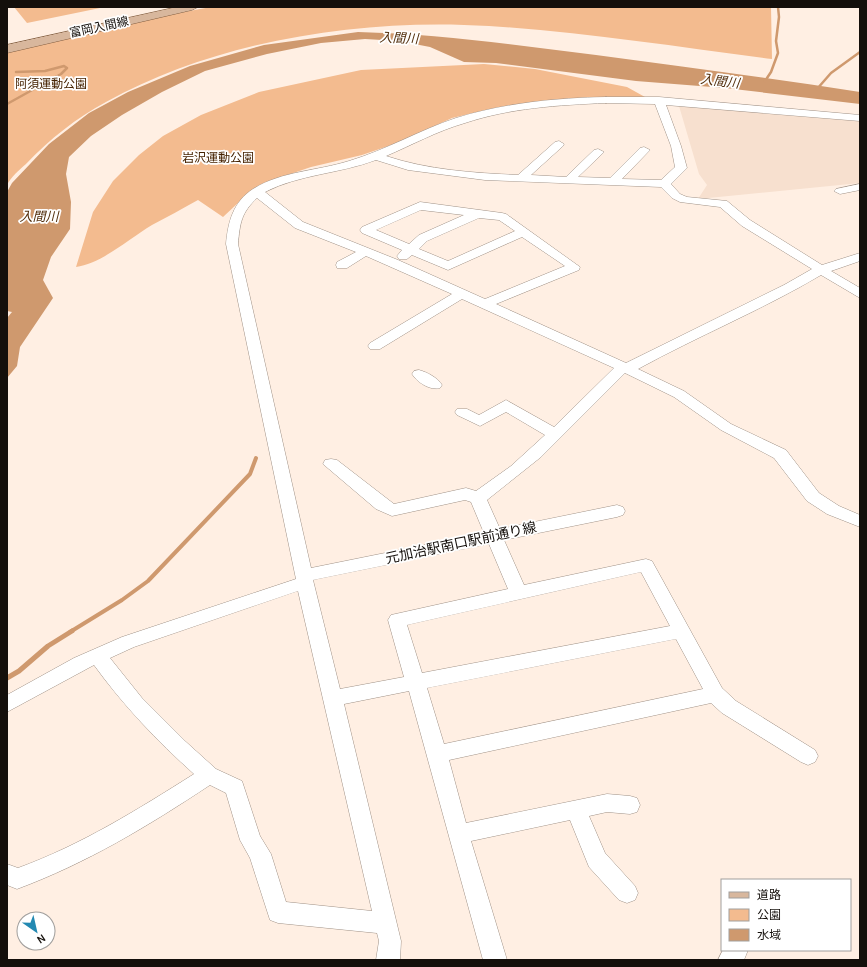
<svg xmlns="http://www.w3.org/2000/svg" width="867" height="967" viewBox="0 0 867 967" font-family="Karla,'Noto Sans JP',sans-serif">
<rect width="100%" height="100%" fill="#ffefe3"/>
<polygon fill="#f7e0cf" points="679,106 860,121 860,183 698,199 707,185 699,174"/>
<g fill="#f3bb8f">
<polygon points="14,7 105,7 27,23"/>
<path d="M211,7H771L772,59C678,47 584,32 489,26C362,18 218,40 106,102C76,118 50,139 26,164C19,170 11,177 7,185V51L157,17Z"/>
<path d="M484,64L535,69L627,87L645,97L540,101L494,108L452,118L400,142L362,155L311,167L267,182L253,189L223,217L198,200C182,209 167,217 152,225C130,238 101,264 76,267L93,212L113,181L139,155L163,136L201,115L259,92L361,70Z"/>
</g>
<path fill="#cf996e" d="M358,32C438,34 517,45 596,55C684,67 772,78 860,92V104L725,88L636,81L496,63L464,62L430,47L399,41L365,39L321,43L267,54L205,71L162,92L122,115L91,136L69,157L66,174L71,202L70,229L51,257L43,280L53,298L20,347L17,366L7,378V318L12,312L7,311V192L12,183L49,144L89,113L128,92L190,66L264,45Z"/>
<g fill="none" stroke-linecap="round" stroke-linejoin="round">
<g stroke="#cf996e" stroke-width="2.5">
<polyline points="765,81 771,72 778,53 776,41 779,17 778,7"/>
<polyline points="817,89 831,73 860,52"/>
<polyline points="7,104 61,74 67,68 64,66 45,71 16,72"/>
</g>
<polyline stroke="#cf996e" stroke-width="4" points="70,632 122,600 148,581 250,474 256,458"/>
<polyline stroke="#cf996e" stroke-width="5" points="7,678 19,671 48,646 72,631"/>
<defs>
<g id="minor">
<path d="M606,97H659L860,115V121L666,105L681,146L687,168L671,184L680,194L687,197L727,201L750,220L822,265L860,253V261L831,271L860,288V298L821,275C762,310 698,336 638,369L684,391L731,424L786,450L819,493L839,506L860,515V527L827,514L807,501L774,458L721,430L674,397L625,373L541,457L487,500L500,529L617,505L623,507L625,511L623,515L617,517L504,540L524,585L646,559L652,561L722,688L736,701L815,750L818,756L815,762L808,765L801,762L722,713L711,703L449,760L466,823L607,794L630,796L637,798L640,805L637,812L630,814L607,812L589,816L605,853L635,886L638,893L635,900L627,903L619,900L589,867L570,820L471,841L507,960H483L409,691L344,704L401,941L400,960H376L379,941L377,933L278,923L270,920L250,858L240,840L226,793L210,785C148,826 87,863 17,889L7,885V864L18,868C81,845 137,810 194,774C157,741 123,705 94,665L7,712V695L74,658L122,637L296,579L226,244C228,222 233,202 253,189C282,171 317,171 349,161C386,150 420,130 456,118C505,103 556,98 606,97ZM606,103L655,104L671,146L675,167L661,180L622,179L650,150L644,147L640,148L610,178L578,177L604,152L598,149L594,150L566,177L531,175L563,146L564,144L559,141L555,142L518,175C474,173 428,170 386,156C412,145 437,131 465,123C510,108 558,105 606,103ZM376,160L408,170L485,180L661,187L672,198L680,202L720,207L742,226L812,269L784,285L626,363L496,304L579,270L580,267L506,214L502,213L420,202L362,227L360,230L362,233L402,250L397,256L399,259H407L412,255L448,270L522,237L565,266L485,299L398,260L303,222L265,192C300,174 339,174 376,160ZM257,198L295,228L356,252L337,262L336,265L337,268H347L366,256L452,294L370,343L368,346L370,349H380L462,299L614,368L554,427L506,400L479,415L467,409H457L455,412L457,415L480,426L506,412L545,435L511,466L476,491L466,488L394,504L337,460L331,459L325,460L323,464L376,509L392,516L465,500L471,502L484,533L311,568L238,244C240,223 241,213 257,198ZM421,210L464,215L419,235L409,244L376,230ZM479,218L499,220L515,231L448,261L419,249L427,241ZM489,544L508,589L391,615L388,620L404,677L340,689L313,580ZM641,572L670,626L422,673L407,625ZM298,591L372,911L286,902L271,854L260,836L242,781L216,769L185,741L142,698L110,658L134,647ZM676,639L703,689L444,744L427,688Z"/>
<polygon points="860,184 860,190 840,194 834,191 836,189"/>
<path d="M419,370C427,372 438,378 442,385L440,388C430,391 417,382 412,374L414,371Z"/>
<polygon points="723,950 748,950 744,960 718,960"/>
</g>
<polygon id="major" points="177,7 198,7 192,10 7,53 7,45"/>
</defs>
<use href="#minor" stroke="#a09287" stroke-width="1"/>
<use href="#major" stroke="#825d3f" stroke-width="1"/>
<use href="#minor" fill="#fff" fill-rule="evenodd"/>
<use href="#major" fill="#d8b79d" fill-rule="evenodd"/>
</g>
<g text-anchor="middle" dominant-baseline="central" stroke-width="3.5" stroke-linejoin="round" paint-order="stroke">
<g font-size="12" fill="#140f0b" stroke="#fff">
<text transform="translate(99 27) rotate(-12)">富岡入間線</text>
</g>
<g font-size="12" fill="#452200" stroke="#fff">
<text x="51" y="84">阿須運動公園</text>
<text x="218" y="158">岩沢運動公園</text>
</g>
<g font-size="13" font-style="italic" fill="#522e0c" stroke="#fff">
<text transform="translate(399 38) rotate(2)">入間川</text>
<text transform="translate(720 81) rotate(7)">入間川</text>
<text x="39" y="216">入間川</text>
</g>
<g font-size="14" fill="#140f0b" stroke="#fff">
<text transform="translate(461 543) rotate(-12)">元加治駅南口駅前通り線</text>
</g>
</g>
<rect width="867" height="967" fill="none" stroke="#140f0b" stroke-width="16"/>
<rect x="721" y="879" width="130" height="72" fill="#ffffff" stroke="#a19f9d"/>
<rect x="729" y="892" width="20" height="6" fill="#d8b79d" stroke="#a19f9d"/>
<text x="757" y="899" font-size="12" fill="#140f0b">道路</text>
<rect x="729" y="909" width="20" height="12" fill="#f3bb8f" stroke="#a19f9d"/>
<text x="757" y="919" font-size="12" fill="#140f0b">公園</text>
<rect x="729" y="929" width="20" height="12" fill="#cf996e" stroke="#a19f9d"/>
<text x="757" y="939" font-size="12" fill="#140f0b">水域</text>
<g transform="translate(36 931) rotate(146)"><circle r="19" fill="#ffffff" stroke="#a19f9d"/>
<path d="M0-3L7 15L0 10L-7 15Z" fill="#2389b2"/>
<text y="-6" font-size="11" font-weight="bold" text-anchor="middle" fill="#140f0b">N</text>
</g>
</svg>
